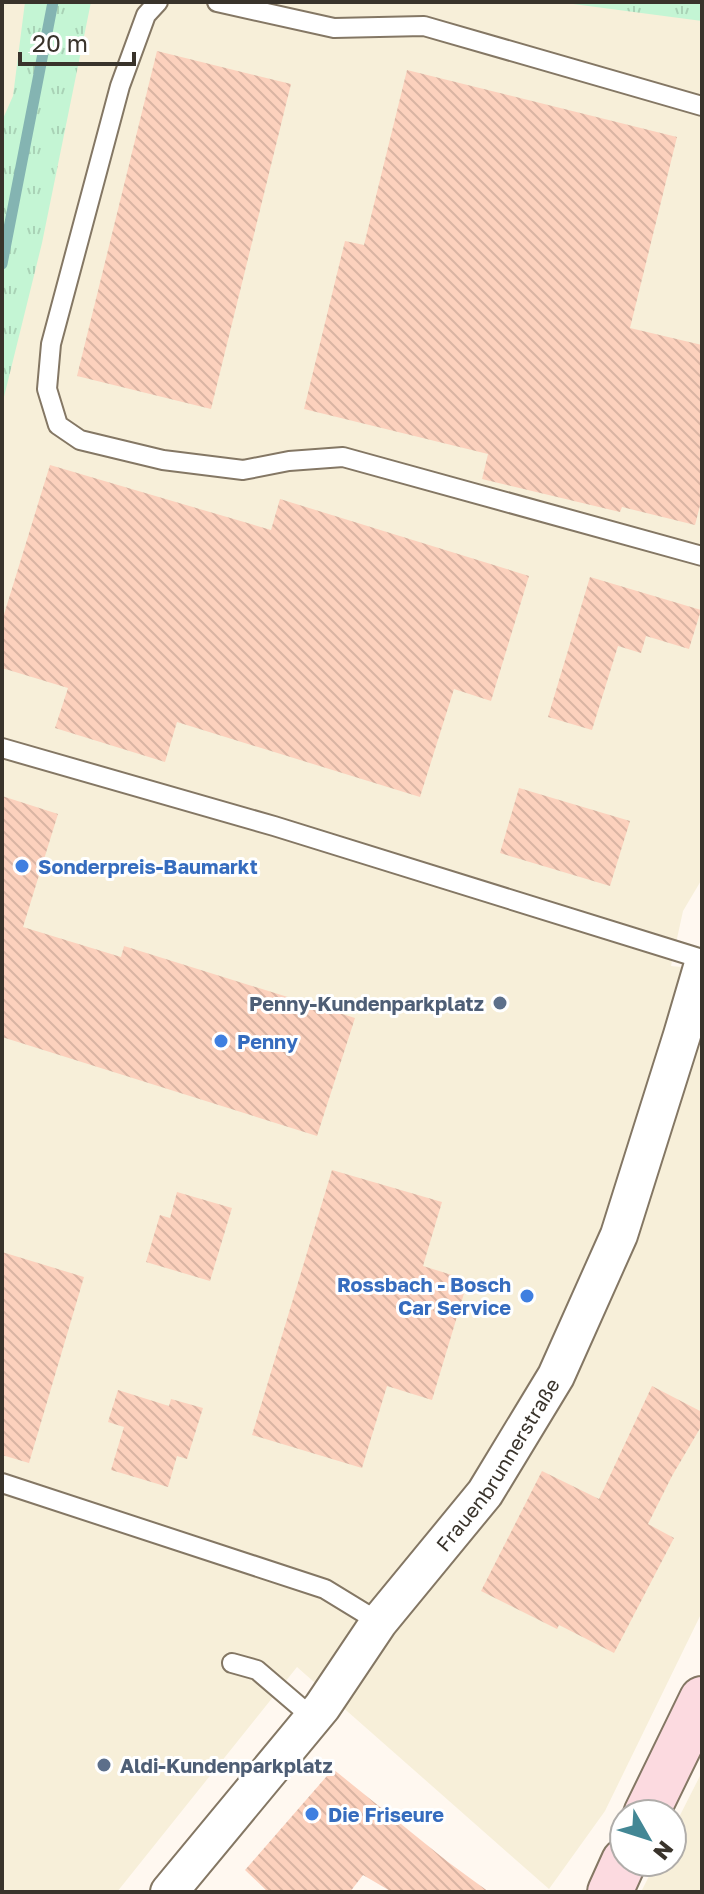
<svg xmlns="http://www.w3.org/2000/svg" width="704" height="1894" viewBox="0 0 704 1894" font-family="'Golos Text',sans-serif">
<defs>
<pattern id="grass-tufts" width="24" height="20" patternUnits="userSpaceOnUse" patternTransform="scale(2)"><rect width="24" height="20" fill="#c4f5d4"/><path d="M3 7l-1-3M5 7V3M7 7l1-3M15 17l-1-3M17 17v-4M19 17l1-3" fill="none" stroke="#a9d2b6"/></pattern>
<pattern id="building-back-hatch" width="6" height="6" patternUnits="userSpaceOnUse" patternTransform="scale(2)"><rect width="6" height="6" fill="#fcd1bd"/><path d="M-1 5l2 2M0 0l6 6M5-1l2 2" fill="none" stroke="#d9b4a3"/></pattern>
</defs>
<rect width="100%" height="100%" fill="#fff8f0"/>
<g fill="#f7efd9">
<polygon points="2,2 702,2 702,879 683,911 671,966 702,969 702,1612 605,1811 549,1889 297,1667 117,1892 2,1892"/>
<polygon points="702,1772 702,1892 641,1892 656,1862 672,1862 672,1831"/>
</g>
<g fill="url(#grass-tufts)">
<polygon points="25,2 91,2 42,243 2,405 2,121 13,96"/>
<polygon points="558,2 702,2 702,21"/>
</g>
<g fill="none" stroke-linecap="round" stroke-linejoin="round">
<polyline stroke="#84b4b2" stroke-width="11" points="2,264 53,2"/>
</g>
<g fill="url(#building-back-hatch)">
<polygon points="157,51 291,84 211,409 77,376"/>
<polygon points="407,70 677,137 630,328 702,345 702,498 695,525 622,507 620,512 482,479 488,454 304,409 345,241 364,245"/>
<polygon points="50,465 271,530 280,499 529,576 491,701 454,689 420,797 177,722 165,762 55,728 68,688 2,668 2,621"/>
<polygon points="590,577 701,610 689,649 646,636 641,653 618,646 592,730 548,717"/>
<polygon points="519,788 630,821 610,886 500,853"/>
<polygon points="2,796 58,814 23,927 121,957 124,946 355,1018 317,1136 2,1037"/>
<polygon points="332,1170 442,1202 423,1266 468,1280 432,1400 387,1386 362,1468 252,1435"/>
<polygon points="177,1192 232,1208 210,1281 146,1262 160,1215 170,1218"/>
<polygon points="2,1252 84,1277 29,1463 2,1455"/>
<polygon points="652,1386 702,1412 702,1425 672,1476 648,1524 674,1538 614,1653 559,1625 557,1629 481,1591 542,1471 599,1499"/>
<polygon points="118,1390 169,1406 171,1399 203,1408 187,1459 177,1456 168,1487 111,1470 124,1427 108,1422"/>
<polygon points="333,1769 448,1862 489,1892 392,1892 363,1875 350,1892 268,1892 245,1870"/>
</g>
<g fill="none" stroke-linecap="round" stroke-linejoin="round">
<defs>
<g id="lane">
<polyline points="158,2 146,15 120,86 51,344 47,389 58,425 80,440 163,460 243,470 289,461 343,457 702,556"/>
<polyline points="217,2 334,28 424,26 702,106"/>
<polyline points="2,748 274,826 702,959"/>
<polyline points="2,1483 325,1589 379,1622"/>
<polyline points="232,1663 257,1670 313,1718"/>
</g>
<g id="street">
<path id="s1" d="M169,1892L322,1707L379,1622L485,1493L556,1376L619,1235L682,1035L702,967"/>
</g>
<g id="secondary">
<polyline points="646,1814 702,1699"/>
<polyline points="610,1892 624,1861"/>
</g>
</defs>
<use href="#lane" stroke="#847764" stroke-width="22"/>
<use href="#street" stroke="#847764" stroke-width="40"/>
<use href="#secondary" stroke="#847764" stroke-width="48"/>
<use href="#lane" stroke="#fff" stroke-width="18"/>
<use href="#street" stroke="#fff" stroke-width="36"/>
<use href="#secondary" stroke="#fcdae0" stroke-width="44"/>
</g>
<g fill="#3f7fe0" stroke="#fff" stroke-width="3">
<circle cx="22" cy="866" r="8"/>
<circle cx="221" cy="1041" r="8"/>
<circle cx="527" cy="1296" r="8"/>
<circle cx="312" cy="1814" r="8"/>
</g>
<g fill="#5c6f8a" stroke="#fff" stroke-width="3">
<circle cx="500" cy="1003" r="8"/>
<circle cx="104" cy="1765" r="8"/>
</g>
<g text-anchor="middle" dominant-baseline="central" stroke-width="6" stroke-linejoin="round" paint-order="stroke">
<g font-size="20" font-weight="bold" fill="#366cbe" stroke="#fff" text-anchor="start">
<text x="38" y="866">Sonderpreis-Baumarkt</text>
<text x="237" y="1041">Penny</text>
<text x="511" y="1284" text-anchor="end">Rossbach - Bosch<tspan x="511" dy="23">Car Service</tspan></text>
<text x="328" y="1814">Die Friseure</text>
</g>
<g font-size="20" font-weight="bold" fill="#4e5e75" stroke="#fff" text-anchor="end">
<text x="484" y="1003">Penny-Kundenparkplatz</text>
<text x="120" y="1765" text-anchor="start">Aldi-Kundenparkplatz</text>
</g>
<g font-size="20" fill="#39332b" stroke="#fff">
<text stroke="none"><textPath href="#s1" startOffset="540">Frauenbrunnerstraße</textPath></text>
</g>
</g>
<rect width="704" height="1894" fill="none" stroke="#39332b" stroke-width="8"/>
<g transform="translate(648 1838) rotate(129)"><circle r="38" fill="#ffffff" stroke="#b0adaa" stroke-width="2"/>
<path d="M0-6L14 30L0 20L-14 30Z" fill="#438795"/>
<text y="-12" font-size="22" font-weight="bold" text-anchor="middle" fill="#39332b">N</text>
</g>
<path d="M20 52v12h114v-12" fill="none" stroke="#39332b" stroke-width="4"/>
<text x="32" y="52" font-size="24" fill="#39332b" stroke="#ffffff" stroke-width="6" paint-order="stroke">20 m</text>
</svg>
